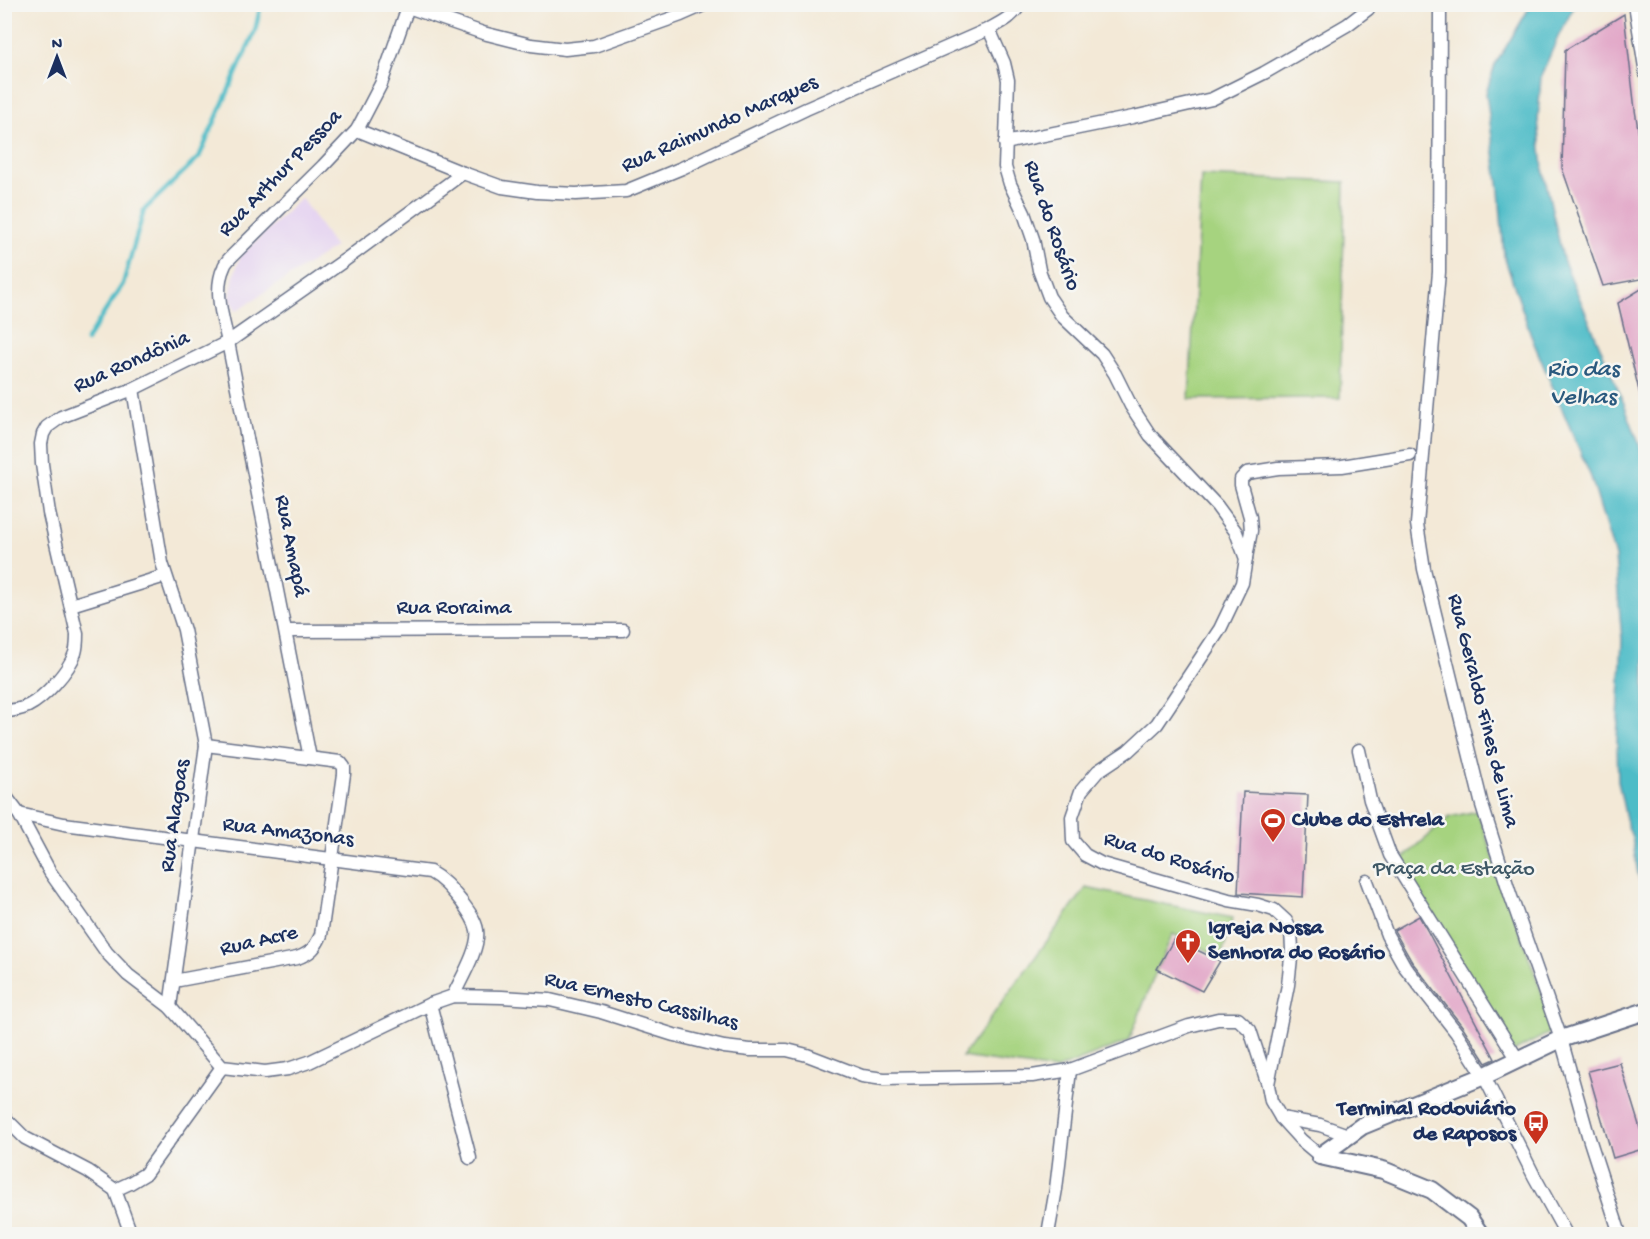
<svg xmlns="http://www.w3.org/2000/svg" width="1650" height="1239" viewBox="0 0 1650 1239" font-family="'Gochi Hand',sans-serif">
<rect width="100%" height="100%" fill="#f6f6f2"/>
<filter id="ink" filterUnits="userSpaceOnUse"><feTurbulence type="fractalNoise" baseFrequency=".0167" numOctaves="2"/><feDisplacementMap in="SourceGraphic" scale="12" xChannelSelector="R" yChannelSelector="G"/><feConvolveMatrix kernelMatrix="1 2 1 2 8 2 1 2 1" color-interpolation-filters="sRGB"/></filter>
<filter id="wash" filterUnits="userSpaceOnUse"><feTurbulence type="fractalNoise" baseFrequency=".008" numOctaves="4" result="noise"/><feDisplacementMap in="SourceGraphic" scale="24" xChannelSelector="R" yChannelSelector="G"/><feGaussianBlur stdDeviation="1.35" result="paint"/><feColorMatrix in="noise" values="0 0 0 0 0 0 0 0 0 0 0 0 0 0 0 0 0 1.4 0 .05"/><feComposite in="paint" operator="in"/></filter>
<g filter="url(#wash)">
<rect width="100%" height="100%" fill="#f3e9d7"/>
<polygon fill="#e5d3f1" points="301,198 335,247 236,311 230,298 234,276 240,257"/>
<g fill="#a6d37f" stroke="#60816e" stroke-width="1.5">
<polygon points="1201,176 1345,182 1340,398 1189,399"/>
<polygon points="1477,811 1555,1030 1513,1052 1400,861 1450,817"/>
<polygon points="1086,888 1233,918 1221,957 1173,934 1157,969 1129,1041 1055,1070 962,1057"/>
</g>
<polygon fill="#4ebcc7" stroke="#347692" stroke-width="1.5" points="1531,5 1575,5 1558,37 1541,76 1538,120 1543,169 1563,259 1625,406 1645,460 1645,896 1638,874 1632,837 1627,824 1618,781 1617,741 1622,640 1615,557 1591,477 1533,341 1504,256 1499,190 1486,93 1495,65"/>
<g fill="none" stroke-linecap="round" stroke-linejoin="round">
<polyline stroke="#4ebcc7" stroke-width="4.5" points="86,341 123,284 144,210 199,157 255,31 261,4"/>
</g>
<g id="blocks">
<g fill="#e2a7c8">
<polygon points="1624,14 1635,110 1646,180 1646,278 1603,286 1562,168 1565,50"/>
<polygon points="1646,286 1646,399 1641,399 1618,303"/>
<polygon points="1243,792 1308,795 1303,897 1238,893"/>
<polygon points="1419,916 1428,932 1495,1059 1486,1063 1463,1027 1412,962 1395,932 1394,930"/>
<polygon points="1174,939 1220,961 1202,991 1157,969"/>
<polygon points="1620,1063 1646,1148 1613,1158 1588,1071"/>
</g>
</g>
</g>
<g filter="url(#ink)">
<use href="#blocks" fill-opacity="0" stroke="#677088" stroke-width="1.5"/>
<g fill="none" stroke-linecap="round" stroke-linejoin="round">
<defs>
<g id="street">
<polyline points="1440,4 1439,272 1417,524 1424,569 1482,805 1510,894 1561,1039 1588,1135 1620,1234"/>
<polyline points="1635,4 1646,74"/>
<polyline points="408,7 483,33 531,45 565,49 594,46 681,15 706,4"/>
<polyline points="989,29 1004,63 1008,80 1005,167 1010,184 1024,213 1033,239 1039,270 1049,297 1062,316 1102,354 1115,374 1131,406 1150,435 1217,506 1236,532 1246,559 1242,583 1220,629 1157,724 1128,751 1098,771 1081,791 1072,817 1073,841 1085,855 1102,864 1229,900 1258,905 1274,910 1286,921 1291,931 1292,949 1288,985 1268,1084"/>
<path d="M357,130L463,173L502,187L537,192L576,194L626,191L682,168L806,109L989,29C1002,22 1013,17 1020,4"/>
<polyline points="1005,143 1133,117 1212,99 1264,73 1347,25 1368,9 1370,4"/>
<polyline points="133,389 162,563 184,630 206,745 170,1007"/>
<polyline points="1246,558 1251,531 1250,517 1241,485 1241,479 1247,473 1278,468 1342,466 1410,455"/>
<polyline points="71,605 165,576"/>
<polyline points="286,631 623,630"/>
<path d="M4,711C12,711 21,709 28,706C44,698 69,671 75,653C77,647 77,640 77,634L49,513L42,464L41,444L43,434L47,427L61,417L133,389L228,342L345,260L463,173"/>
<polyline points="1359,750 1370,800 1390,855 1518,1060"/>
<path d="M310,758L228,342C223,319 213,290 224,267C225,263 229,259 232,256L323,166L357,130L381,84L409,4"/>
<path d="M4,794L19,814L64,824L430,872C443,879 451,889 461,901C467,909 475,919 477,930C480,948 461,979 453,996"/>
<polyline points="19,814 50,872 107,953 128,975 170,1007 222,1067 265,1072 288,1069 309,1062 430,1004 453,996 502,997 550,1000 601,1012 674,1035 724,1047 750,1050 787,1050 807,1055 862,1076 884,1079 1032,1076 1070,1070 1189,1026 1218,1019 1238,1019 1250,1030 1268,1085 1271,1101 1281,1118 1301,1140 1320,1156"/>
<polyline points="1367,881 1387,935 1405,967 1456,1032 1484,1076 1534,1176 1566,1234"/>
<path d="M174,981L297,958C311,953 315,948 321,935L344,774V767L340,762L206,745"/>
<polyline points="430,1004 470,1158"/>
<polyline points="4,1117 25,1138 88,1171 115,1190"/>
<polyline points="1281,1118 1320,1125 1348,1135"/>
<polyline points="115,1190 130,1183 145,1174 222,1067"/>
<polyline points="115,1190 131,1234"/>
<polyline points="1048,1234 1056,1189 1070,1070"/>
</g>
<g id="secondary">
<polyline points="1320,1156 1362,1126 1484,1076 1561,1039 1646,1011"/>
<polyline points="1320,1156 1383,1170 1432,1190 1469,1218 1480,1234"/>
</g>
</defs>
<use href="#street" stroke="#677088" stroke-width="15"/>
<use href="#secondary" stroke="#677088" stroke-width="20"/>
<use href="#street" stroke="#fff" stroke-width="12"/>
<use href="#secondary" stroke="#fff" stroke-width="16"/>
</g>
</g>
<defs>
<symbol id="stadium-pin" viewBox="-11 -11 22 30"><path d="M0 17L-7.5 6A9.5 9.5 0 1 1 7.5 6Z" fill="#c8321e" stroke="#f6f6f2"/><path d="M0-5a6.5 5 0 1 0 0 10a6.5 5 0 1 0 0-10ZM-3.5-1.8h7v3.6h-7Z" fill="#fff"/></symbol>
<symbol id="church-pin" viewBox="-11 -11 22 30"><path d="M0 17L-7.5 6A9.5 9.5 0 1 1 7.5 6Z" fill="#c8321e" stroke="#f6f6f2"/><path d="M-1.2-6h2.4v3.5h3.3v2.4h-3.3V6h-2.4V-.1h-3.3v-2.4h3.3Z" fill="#fff"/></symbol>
<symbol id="bus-pin" viewBox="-11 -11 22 30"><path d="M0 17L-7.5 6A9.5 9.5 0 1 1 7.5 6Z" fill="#c8321e" stroke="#f6f6f2"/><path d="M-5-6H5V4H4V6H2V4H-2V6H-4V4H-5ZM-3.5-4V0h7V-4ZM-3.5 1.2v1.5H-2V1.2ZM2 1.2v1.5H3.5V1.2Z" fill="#fff"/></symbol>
</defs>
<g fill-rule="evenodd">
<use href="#stadium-pin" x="1258" y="806" width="30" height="40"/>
<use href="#church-pin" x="1173" y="927" width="30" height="40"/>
<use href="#bus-pin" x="1521" y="1108" width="30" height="40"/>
</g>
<g text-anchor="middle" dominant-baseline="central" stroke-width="5" stroke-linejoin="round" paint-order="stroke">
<g font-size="22" fill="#1b2f5e" stroke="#f6f6f2">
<text transform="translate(720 125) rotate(-24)">Rua Raimundo Marques</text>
<text transform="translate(281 174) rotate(-46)">Rua Arthur Pessoa</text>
<text transform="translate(1051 226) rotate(71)">Rua do Rosário</text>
<text transform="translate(132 363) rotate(-24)">Rua Rondônia</text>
<text transform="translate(290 546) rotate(79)">Rua Amapá</text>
<text x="454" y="609">Rua Roraima</text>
<text transform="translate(1482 711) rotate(76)">Rua Geraldo Fines de Lima</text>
<text transform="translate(176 816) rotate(-82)">Rua Alagoas</text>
<text transform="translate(288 833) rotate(7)">Rua Amazonas</text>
<text transform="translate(1169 859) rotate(17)">Rua do Rosário</text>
<text transform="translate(259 942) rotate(-13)">Rua Acre</text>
<text transform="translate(641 1002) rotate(13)">Rua Ernesto Cassilhas</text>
</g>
<g font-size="22" font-weight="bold" fill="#1b2f5e" stroke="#f6f6f2" text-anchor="start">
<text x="1292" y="821">Clube do Estrela</text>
<text x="1208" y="929">Igreja Nossa<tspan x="1208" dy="25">Senhora do Rosário</tspan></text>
<text x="1516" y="1110" text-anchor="end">Terminal Rodoviário<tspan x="1516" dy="25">de Raposos</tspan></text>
</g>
<g font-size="22" fill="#3e5866" stroke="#f6f6f2">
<text x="1454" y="870">Praça da Estação</text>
</g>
<g font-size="24" font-style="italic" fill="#2a597e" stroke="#f6f6f2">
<text x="1583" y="370">Rio das<tspan x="1583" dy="28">Velhas</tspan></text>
</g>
</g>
<rect width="1650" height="1239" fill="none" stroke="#f6f6f2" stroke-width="24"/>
<g transform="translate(57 57)" stroke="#f6f6f2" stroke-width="4.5" paint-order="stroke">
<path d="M0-4.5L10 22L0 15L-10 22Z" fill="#1b2f5e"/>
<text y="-9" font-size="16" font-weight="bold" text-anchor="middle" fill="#1b2f5e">N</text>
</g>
</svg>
